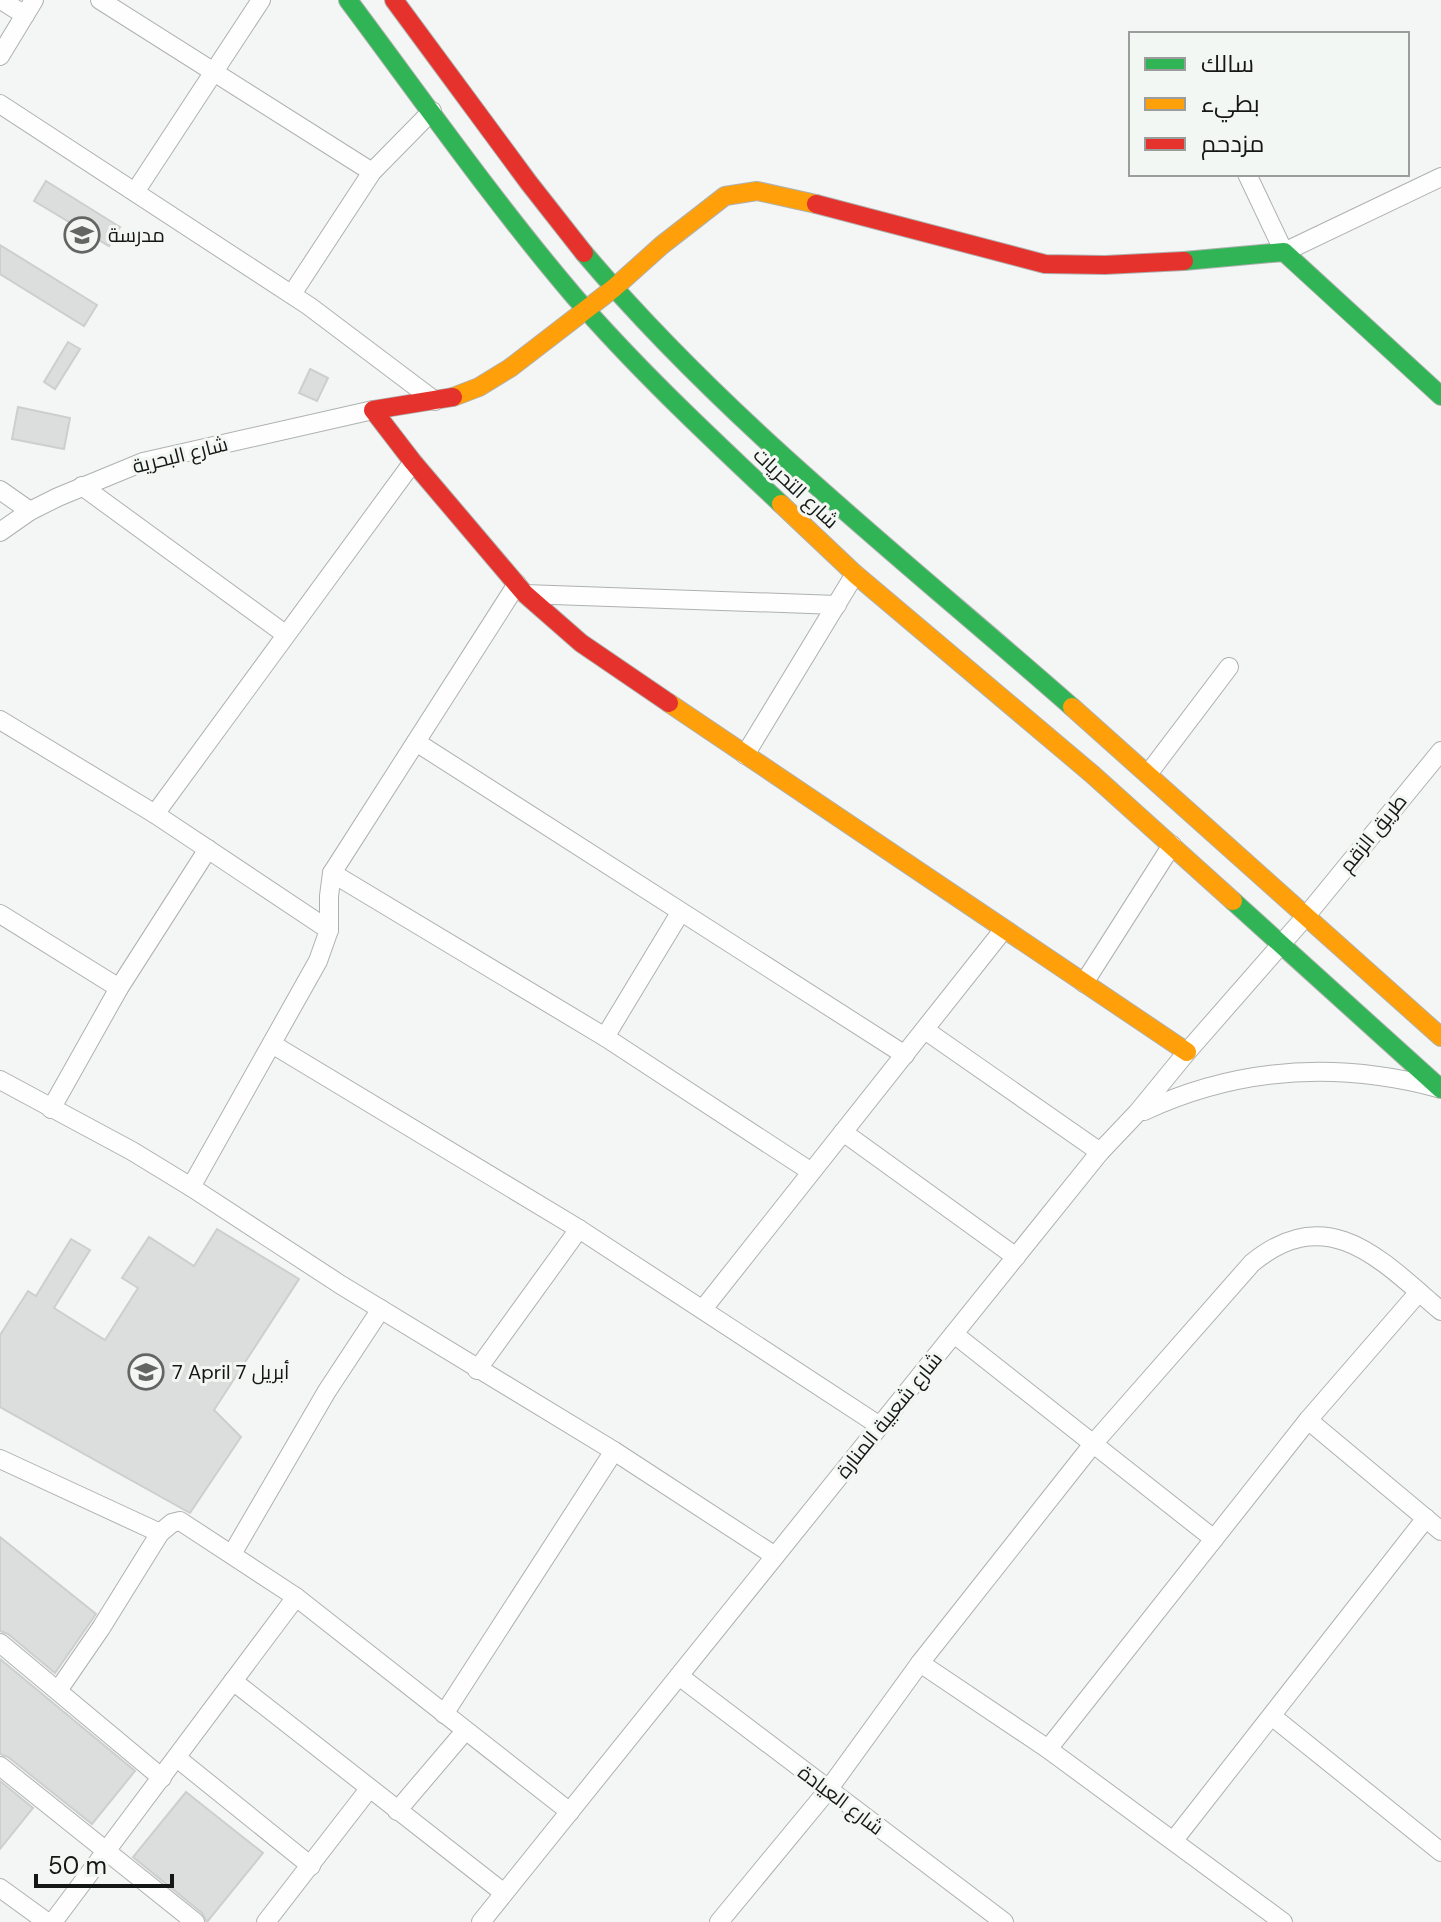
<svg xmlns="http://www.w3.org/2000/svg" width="1441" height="1922" viewBox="0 0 1441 1922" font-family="'DM Sans',Cairo,sans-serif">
<rect width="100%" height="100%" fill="#f3f6f4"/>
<g fill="#dcdedd" stroke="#cccfce" stroke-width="2">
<polygon points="46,181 120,227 109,246 34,201"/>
<polygon points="0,245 97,305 84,326 0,274"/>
<polygon points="68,342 80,349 55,389 44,382"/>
<polygon points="310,369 328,378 317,401 299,393"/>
<polygon points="18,407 70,418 64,449 12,439"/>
<polygon points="217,1229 299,1279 214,1410 241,1437 190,1513 0,1407 0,1335 28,1291 36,1296 71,1239 90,1250 54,1308 105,1340 138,1288 122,1278 149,1237 194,1266"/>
<polygon points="0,1537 96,1614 55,1673 8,1634 0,1631"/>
<polygon points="0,1659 135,1771 92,1824 8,1757 0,1754"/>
<polygon points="0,1781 33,1808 0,1849"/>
<polygon points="186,1792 263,1853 207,1922 202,1913 133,1857"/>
</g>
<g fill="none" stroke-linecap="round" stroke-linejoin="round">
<defs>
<g id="street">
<polyline points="1,0 25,15"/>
<polyline points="100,0 372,172"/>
<polyline points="0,56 34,0"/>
<polyline points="0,104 309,306 435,401"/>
<polyline points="1247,174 1284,252 1441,177"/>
<polyline points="135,192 261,0"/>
<polyline points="292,294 372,172 432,111"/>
<polyline points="82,486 285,634"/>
<polyline points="0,490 30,511"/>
<polyline points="0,532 30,511 58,497 143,462 373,410"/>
<polyline points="525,594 837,605"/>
<polyline points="0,720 155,814 329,930"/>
<polyline points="416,742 905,1055"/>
<polyline points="745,755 855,574"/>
<polyline points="1148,774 1229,667"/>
<polyline points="155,814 413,462"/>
<polyline points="332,873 605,1037 810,1171"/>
<polyline points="0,914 119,988"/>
<polyline points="1084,983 1172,845"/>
<polyline points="925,1030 1100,1152"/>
<polyline points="605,1037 680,913"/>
<polyline points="272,1044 579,1229 880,1426"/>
<polyline points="0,1080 132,1151 191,1187 341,1285 614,1451 775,1556"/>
<polyline points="51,1109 119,988 208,849"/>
<path d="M1144,1111C1239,1067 1337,1061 1438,1088"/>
<polyline points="843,1132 1016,1257"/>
<polyline points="191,1187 318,961 329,930 329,896 332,873 517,584"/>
<polyline points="703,1309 1004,929"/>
<polyline points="954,1334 1214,1539"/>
<polyline points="477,1370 579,1229"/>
<polyline points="1308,1420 1441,1531"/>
<polyline points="0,1459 160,1533"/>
<polyline points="232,1554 327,1391 381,1309"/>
<polyline points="0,1643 162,1778"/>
<polyline points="920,1663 1048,1749 1283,1922"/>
<polyline points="679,1676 1004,1922"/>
<polyline points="233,1681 504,1893"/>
<polyline points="59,1689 101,1628 160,1533 172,1523 180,1521 296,1597 570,1812"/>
<polyline points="444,1714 614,1451"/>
<polyline points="1273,1717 1441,1852"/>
<polyline points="1048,1749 1308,1420 1419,1292"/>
<polyline points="177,1758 311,1866"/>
<polyline points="0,1766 195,1922"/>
<polyline points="397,1811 465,1731"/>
<polyline points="1174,1840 1426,1518"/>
<polyline points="0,1888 47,1922"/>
<polyline points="53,1922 296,1597"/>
<polyline points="266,1922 369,1789"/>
<polyline points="481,1922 1100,1152 1137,1113 1187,1052 1306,916 1441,751"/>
<path d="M719,1922L828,1790L920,1663L1093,1444L1252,1263C1329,1200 1382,1261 1441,1311"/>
</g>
<g id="fast">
<path d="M348,0C422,99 494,202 574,296C638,370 710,437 781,504"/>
<path d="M584,253C728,423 906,561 1072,707"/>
<polyline points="1184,261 1284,252 1441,396"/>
<polyline points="1233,901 1441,1089"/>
</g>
<g id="slow">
<polyline points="453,397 479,387 510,368 614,288 662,245 725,196 757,191 816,204"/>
<polyline points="781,504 855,574 1092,774 1233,901"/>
<polyline points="669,703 1187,1052"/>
<polyline points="1072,707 1441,1037"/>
</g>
<g id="jam">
<polyline points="394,0 529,183 584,253"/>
<polyline points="816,204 1045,264 1105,265 1184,261"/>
<polyline points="453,397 373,410 413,462 525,594 581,643 669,703"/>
</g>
</defs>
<use href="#street" stroke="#afb1af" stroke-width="20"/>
<use href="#fast" stroke="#afb1af" stroke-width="20"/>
<use href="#slow" stroke="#afb1af" stroke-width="20"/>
<use href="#jam" stroke="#afb1af" stroke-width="20"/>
<use href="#street" stroke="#fdfefd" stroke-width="18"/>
<use href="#fast" stroke="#30b455" stroke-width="18"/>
<use href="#slow" stroke="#ff9f0a" stroke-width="18"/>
<use href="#jam" stroke="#e5322d" stroke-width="18"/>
</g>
<defs>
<symbol id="school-ring" viewBox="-11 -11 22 22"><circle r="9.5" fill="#f2f7f4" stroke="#636564" stroke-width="1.5"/><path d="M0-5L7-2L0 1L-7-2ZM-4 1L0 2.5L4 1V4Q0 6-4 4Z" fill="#636564"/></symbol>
</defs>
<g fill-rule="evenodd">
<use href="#school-ring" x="62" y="215" width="40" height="40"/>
<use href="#school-ring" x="126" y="1352" width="40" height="40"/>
</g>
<g text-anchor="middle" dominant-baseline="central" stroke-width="6" stroke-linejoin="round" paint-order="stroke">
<g font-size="20" fill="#151716" stroke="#f2f7f4" text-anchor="start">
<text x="108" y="235">مدرسة</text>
<text x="172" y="1372">7 April 7 أبريل</text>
</g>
<g font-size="20" fill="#151716" stroke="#f2f7f4">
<text transform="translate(180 455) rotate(-14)">شارع البحرية</text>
<text transform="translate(796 488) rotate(43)">شارع التحريات</text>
<text transform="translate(1373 833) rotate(-51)">طريق الزقم</text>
<text transform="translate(889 1415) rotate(-51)">شارع شعبية المنارة</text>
<text transform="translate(841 1800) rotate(37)">شارع العيادة</text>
</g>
</g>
<rect x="1129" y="32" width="280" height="144" fill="#f2f7f4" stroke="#9a9d9b" stroke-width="2"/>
<rect x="1145" y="58" width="40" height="12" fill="#30b455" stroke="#9a9d9b" stroke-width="2"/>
<text x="1201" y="72" font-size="24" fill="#151716">سالك</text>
<rect x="1145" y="98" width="40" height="12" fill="#ff9f0a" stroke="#9a9d9b" stroke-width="2"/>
<text x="1201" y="112" font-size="24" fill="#151716">بطيء</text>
<rect x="1145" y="138" width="40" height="12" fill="#e5322d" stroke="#9a9d9b" stroke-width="2"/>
<text x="1201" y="152" font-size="24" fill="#151716">مزدحم</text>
<path d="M36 1874v12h136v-12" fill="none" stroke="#151716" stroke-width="4"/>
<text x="48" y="1874" font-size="24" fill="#151716" stroke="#f2f7f4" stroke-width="6" paint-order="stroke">50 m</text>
</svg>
